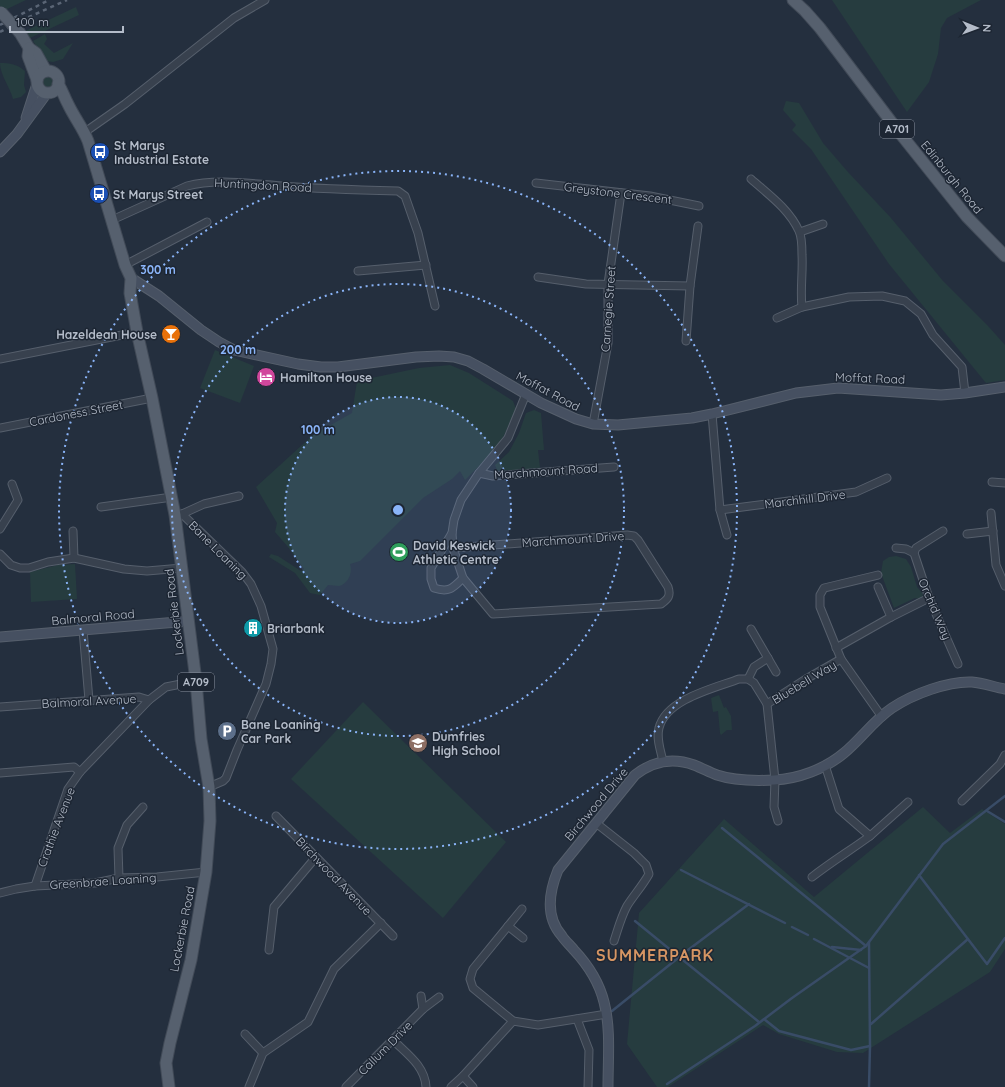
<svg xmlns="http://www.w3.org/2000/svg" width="1005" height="1087" viewBox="0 0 1005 1087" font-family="Quicksand,sans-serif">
<rect width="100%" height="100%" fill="#242f3e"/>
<g fill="#263c3f">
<polygon points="0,0 26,0 5,10 0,6"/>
<polygon points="832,0 981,0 947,18 941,28 938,54 929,82 907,112"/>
<polygon points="76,7 79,15 30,38 25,31"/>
<polygon points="45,34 47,39 44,44 54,53 73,43 63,59 53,62 46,61 33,41"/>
<path d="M0,63C10,63 17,64 25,71L24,85L26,92L21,97L13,99C10,87 0,75 0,63Z"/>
<circle cx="48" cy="82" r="8"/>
<polygon points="786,101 799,103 823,143 847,171 891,218 943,281 988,326 1005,345 1005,380 986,383 889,264 811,149 792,130 796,125 783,110"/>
<polygon points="215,350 254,366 240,403 200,388"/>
<path d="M450,365L469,373L513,401L516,409L503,438L489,456L465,480L460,471L452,479L423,498L360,561L350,564C353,573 348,584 339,586C335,586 332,585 328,585L320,595L310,593L295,573L269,557L271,554L278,556L301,571L304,569L288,547L275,532L277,523L256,487L313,435L352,413L357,381L419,368Z"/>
<polygon points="534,410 541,413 544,450 538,450 540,468 500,471 497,470 495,465 509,452 519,433 526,413"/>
<polygon points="896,556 906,559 911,567 917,587 923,594 922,597 919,599 915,598 894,608 881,573 883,561 889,557"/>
<polygon points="75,564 77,599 31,602 30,572 58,565"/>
<polygon points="719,695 724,708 726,707 731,716 732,730 727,730 721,735 720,733 718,711 713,712 711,698"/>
<polygon points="363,702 506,842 443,918 291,779"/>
<polygon points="923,807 950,833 982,809 1005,824 1005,949 990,972 863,1053 837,1052 779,1034 763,1025 668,1087 657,1087 627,1044 639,913 724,819 814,897"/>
</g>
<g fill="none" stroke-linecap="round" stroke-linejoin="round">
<g stroke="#394c67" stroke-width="2.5">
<polyline points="987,811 1005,822"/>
<polyline points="722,828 866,946"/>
<polyline points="681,870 785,923"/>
<polyline points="919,875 987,964 1005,938"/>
<polyline points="635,921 759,1022"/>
<polyline points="792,927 808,935"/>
<polyline points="814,939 869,968"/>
<polyline points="832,947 861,950"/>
<polyline points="612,1011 688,950 749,904"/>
<polyline points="764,1019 779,1031 851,1050 870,1046"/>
<polyline points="871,1024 968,939"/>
<polyline points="667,1084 755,1026 792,998 866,946 943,844 1005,796"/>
<polyline points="869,1087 870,1046 869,942"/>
</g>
<defs>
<g id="street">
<polyline points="85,132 125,104 234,18 265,0"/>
<path d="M751,179C769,195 789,209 799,231C802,237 802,248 802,255C803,273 800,290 802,307"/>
<polyline points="536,183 650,196 699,206"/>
<path d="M112,220L187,186C217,178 251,184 282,186C321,189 359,190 398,191L405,196L418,233L435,306"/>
<polyline points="800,232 823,224"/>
<polyline points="125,265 207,222"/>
<polyline points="358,271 426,265"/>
<polyline points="538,277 586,284 690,286"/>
<polyline points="777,318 802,307 849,297 882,296 905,301 921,314 933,335 962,367 965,393"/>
<polyline points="686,341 690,286 698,226"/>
<polyline points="0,359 137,332"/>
<polyline points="712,414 720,510 727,535"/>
<polyline points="593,424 608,343 608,284 621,193"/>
<polyline points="0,428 152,398"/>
<polyline points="479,473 493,476 614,467"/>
<polyline points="992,482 1005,483"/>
<polyline points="101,507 172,497"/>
<polyline points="720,510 856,492 887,478"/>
<polyline points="991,513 996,565 1005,586"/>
<polyline points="182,514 204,504 239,496"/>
<polyline points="175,515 182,514 242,572 251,584 261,606 273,649 271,664 266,684 237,750 226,778 223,781 209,787"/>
<polyline points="0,529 18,500 12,484"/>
<polyline points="73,531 74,558"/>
<polyline points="943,531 916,548 914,553 929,598 958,664"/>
<path d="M452,533L431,568V579L434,588C449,593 453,588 463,578"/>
<polyline points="967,534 993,531"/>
<path d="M453,548L627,535L634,536L638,540L668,587C671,596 668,599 661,604L493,614L463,578L453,548L452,533L454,520L461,500L479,473L508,438L526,394"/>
<polyline points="896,548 906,549 914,553"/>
<polyline points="0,554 11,565 20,568 29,568 48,562 74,558 124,569 147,571 182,568"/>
<polyline points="878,575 824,588 820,595 820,607 841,659 882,717"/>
<polyline points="878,587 891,617"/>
<polyline points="751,629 776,672"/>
<polyline points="83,630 89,700"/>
<polyline points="836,648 891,617 929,598"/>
<polyline points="748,679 754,667 768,658"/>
<polyline points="767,704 806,679 841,659"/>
<polyline points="0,707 139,697 149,700 166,687 196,681"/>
<path d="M663,762C661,751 656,739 659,728C666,699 715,688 739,679H748L754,683L767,704L775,780L774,807L778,821"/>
<polyline points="825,765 839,809 870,836 908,802"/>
<polyline points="0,773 74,767 80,772"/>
<polyline points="962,801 1000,764 1005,755"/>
<polyline points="276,816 393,936"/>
<path d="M596,823L634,853L646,865L649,874C643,885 634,895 627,906C621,917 618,929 614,941"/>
<path d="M812,877C831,862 851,850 870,836"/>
<polyline points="119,878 118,848 127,825 143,807"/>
<polyline points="35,886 68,789 80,772 149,700"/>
<polyline points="0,893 16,889 35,886 95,883 119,878 157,877 206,872"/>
<polyline points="522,909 473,969 470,979 473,988 513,1021 538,1025 607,1014"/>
<polyline points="508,926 523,938"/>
<polyline points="269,950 274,907 316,857"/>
<polyline points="421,996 423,1009"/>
<polyline points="577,1019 589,1050 588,1087"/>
<polyline points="245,1034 263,1053"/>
<path d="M393,1040C407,1054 425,1066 426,1087"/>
<polyline points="463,1076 473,1087"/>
<polyline points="249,1087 263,1053 308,1022 334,969 381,923"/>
<polyline points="346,1087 423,1009 439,997"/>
<polyline points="451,1087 463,1076 513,1021"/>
</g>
<g id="secondary">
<polyline points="26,118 37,84"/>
<polyline points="0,152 17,134 47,93"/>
<polyline points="131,278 159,296 201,330 219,342 234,350 298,364 321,367 338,367 416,357 439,356 454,357 468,361 483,369 541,403 576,419 593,424 618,425 692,418 712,414 796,393 838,388 941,395 965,393 1005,387"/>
<polyline points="0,637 189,621"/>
<path d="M608,1087C608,1059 611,1029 604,1002C599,982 588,965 574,950C570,945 565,941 562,936C545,917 549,892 558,870L635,775C653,761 672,757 694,765C702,768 709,772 717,775C735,781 755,781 774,780C798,779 825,769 844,753C861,739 874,720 892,708C913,694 948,681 972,682C983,683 994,687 1005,689"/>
</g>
<g id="primary">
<polyline points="793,0 805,11 820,28 899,132 967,217 1005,256"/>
<polyline points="20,33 29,48 36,53 46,71"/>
<polyline points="29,48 28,56 37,80"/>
<circle cx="48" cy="82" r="11"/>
<path d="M58,84C63,91 64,97 68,104C74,117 83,128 88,141L125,265L131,278L130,293L137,332L152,398L175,515L196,681L201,739L209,787L210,821L206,872L191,960L170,1043L166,1063L169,1087"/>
</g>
</defs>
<use href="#street" stroke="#565f6c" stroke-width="9"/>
<use href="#secondary" stroke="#565f6c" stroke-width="11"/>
<use href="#primary" stroke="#414a57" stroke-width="13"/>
<use href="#street" stroke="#38414e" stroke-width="7"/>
<use href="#secondary" stroke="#465061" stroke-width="9"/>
<use href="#primary" stroke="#56606e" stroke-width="11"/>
<g stroke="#5a6575" stroke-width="2.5" stroke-dasharray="4 4" stroke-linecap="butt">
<polyline points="0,25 49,0"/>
<polyline points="0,32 20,21 67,0"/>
</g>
<defs>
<polyline id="primary-bridge" points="1,12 20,33"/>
</defs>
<use href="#primary-bridge" stroke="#414a57" stroke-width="13" stroke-linecap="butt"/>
<use href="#primary-bridge" stroke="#56606e" stroke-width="11"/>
</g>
<circle cx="398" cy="510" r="113" fill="#8ab4f8" fill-opacity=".12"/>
<g fill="none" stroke="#8ab4f8" stroke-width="2" stroke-dasharray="2 4">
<circle cx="398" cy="510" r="113"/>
<circle cx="398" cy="510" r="226"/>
<circle cx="398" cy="510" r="339"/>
</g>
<defs>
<symbol id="bus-disc" viewBox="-11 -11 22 22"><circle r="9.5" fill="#1a4fb4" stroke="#1d2633"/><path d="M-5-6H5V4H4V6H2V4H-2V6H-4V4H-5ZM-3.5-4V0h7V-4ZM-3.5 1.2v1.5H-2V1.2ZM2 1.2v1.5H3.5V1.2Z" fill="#fff"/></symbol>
<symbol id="bar-disc" viewBox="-11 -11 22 22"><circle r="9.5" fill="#e8710a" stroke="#1d2633"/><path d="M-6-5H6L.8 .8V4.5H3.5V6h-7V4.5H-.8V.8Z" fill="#fff"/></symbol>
<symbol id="hotel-disc" viewBox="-11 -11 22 22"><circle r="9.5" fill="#d1479c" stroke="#1d2633"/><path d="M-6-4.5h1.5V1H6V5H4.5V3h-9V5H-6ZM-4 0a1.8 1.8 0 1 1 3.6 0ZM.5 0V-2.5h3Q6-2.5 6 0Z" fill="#fff"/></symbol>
<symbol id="stadium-disc" viewBox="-11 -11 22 22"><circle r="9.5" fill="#2e9e5b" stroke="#1d2633"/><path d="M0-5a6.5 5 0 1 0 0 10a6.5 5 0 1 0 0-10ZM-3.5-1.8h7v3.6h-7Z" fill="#fff"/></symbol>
<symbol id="building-disc" viewBox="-11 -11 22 22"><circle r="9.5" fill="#0f9aa8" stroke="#1d2633"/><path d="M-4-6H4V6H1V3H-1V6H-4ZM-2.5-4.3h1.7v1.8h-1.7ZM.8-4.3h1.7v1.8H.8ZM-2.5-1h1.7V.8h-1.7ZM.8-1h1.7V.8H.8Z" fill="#fff"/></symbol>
<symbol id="parking-disc" viewBox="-11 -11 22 22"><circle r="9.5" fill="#5c6f8a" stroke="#1d2633"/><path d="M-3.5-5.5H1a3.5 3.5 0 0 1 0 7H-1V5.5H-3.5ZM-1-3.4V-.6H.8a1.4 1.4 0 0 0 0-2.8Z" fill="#fff"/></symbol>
<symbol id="school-disc" viewBox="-11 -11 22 22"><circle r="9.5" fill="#8d6e63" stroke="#1d2633"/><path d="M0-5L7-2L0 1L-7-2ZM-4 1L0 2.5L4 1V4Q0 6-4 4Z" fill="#fff"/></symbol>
</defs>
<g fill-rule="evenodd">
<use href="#bus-disc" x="89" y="141" width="22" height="22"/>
<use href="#bus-disc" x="88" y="183" width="22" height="22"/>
<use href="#bar-disc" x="160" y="323" width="22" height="22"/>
<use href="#hotel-disc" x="255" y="366" width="22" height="22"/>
<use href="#stadium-disc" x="388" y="541" width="22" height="22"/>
<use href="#building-disc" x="242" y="617" width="22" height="22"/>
<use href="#parking-disc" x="216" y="720" width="22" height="22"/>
<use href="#school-disc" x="407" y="732" width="22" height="22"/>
</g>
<g text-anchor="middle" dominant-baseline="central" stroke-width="3" stroke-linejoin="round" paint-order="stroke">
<g fill="#1d2633" stroke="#878f9c" stroke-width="1">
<rect x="880" y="120" width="34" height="18" rx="3"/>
<rect x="178" y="673" width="36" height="18" rx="3"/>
</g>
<g font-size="11" font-weight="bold" fill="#b4bcc9">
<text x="897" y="129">A701</text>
<text x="196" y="682">A709</text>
</g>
<g font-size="12" font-weight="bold" fill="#b4bcc9" stroke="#1d2633" text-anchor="start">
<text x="114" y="145">St Marys<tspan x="114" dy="14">Industrial Estate</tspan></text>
<text x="113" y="194">St Marys Street</text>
<text x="157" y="334" text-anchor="end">Hazeldean House</text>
<text x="280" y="377">Hamilton House</text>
<text x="413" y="545">David Keswick<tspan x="413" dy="14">Athletic Centre</tspan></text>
<text x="267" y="628">Briarbank</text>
<text x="241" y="724">Bane Loaning<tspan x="241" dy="14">Car Park</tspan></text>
<text x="432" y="736">Dumfries<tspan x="432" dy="14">High School</tspan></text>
</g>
<g font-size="12" fill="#b4bcc9" stroke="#1d2633">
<text transform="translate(952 177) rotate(51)">Edinburgh Road</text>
<text transform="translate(263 185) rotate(3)">Huntingdon Road</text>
<text transform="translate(618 193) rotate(7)">Greystone Crescent</text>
<text transform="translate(608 309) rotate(-86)">Carnegie Street</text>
<text transform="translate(870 378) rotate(2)">Moffat Road</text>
<text transform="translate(548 391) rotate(28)">Moffat Road</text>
<text transform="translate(76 413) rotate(-11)">Cardoness Street</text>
<text transform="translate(546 471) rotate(-4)">Marchmount Road</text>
<text transform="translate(805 499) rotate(-7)">Marchhill Drive</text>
<text transform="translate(573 539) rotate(-4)">Marchmount Drive</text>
<text transform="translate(218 550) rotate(45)">Bane Loaning</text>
<text transform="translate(935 609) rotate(67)">Orchid Way</text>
<text transform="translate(174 612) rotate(-97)">Lockerbie Road</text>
<text transform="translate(93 617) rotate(-5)">Balmoral Road</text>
<text transform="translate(804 682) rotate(-31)">Bluebell Way</text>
<text transform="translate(89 701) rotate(-3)">Balmoral Avenue</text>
<text transform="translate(596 804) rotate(-50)">Birchwood Drive</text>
<text transform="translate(56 827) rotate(-69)">Crathie Avenue</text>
<text transform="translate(334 876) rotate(46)">Birchwood Avenue</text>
<text transform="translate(103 881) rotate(-4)">Greenbrae Loaning</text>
<text transform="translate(182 929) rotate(-79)">Lockerbie Road</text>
<text transform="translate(385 1048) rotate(-45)">Callum Drive</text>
</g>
<g font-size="16" font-weight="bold" letter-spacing="1" fill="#d59563" stroke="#1d2633">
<text x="655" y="955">SUMMERPARK</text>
</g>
</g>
<circle cx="398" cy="510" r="6" fill="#8ab4f8" stroke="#1d2633" stroke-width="2"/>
<g font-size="12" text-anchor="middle" font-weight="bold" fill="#8ab4f8" stroke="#1d2633" stroke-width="3" stroke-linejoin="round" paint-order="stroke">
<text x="158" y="274">300 m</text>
<text x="238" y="354">200 m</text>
<text x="318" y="434">100 m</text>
</g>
<g transform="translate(977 28) rotate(91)" stroke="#1d2633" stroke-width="3" paint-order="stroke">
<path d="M0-3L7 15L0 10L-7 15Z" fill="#b4bcc9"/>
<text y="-6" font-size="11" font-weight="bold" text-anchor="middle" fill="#b4bcc9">N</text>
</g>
<path d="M10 26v6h113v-6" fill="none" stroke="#b4bcc9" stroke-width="2"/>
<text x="16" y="26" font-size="12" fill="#b4bcc9" stroke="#1d2633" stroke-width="3" paint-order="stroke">100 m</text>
</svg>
